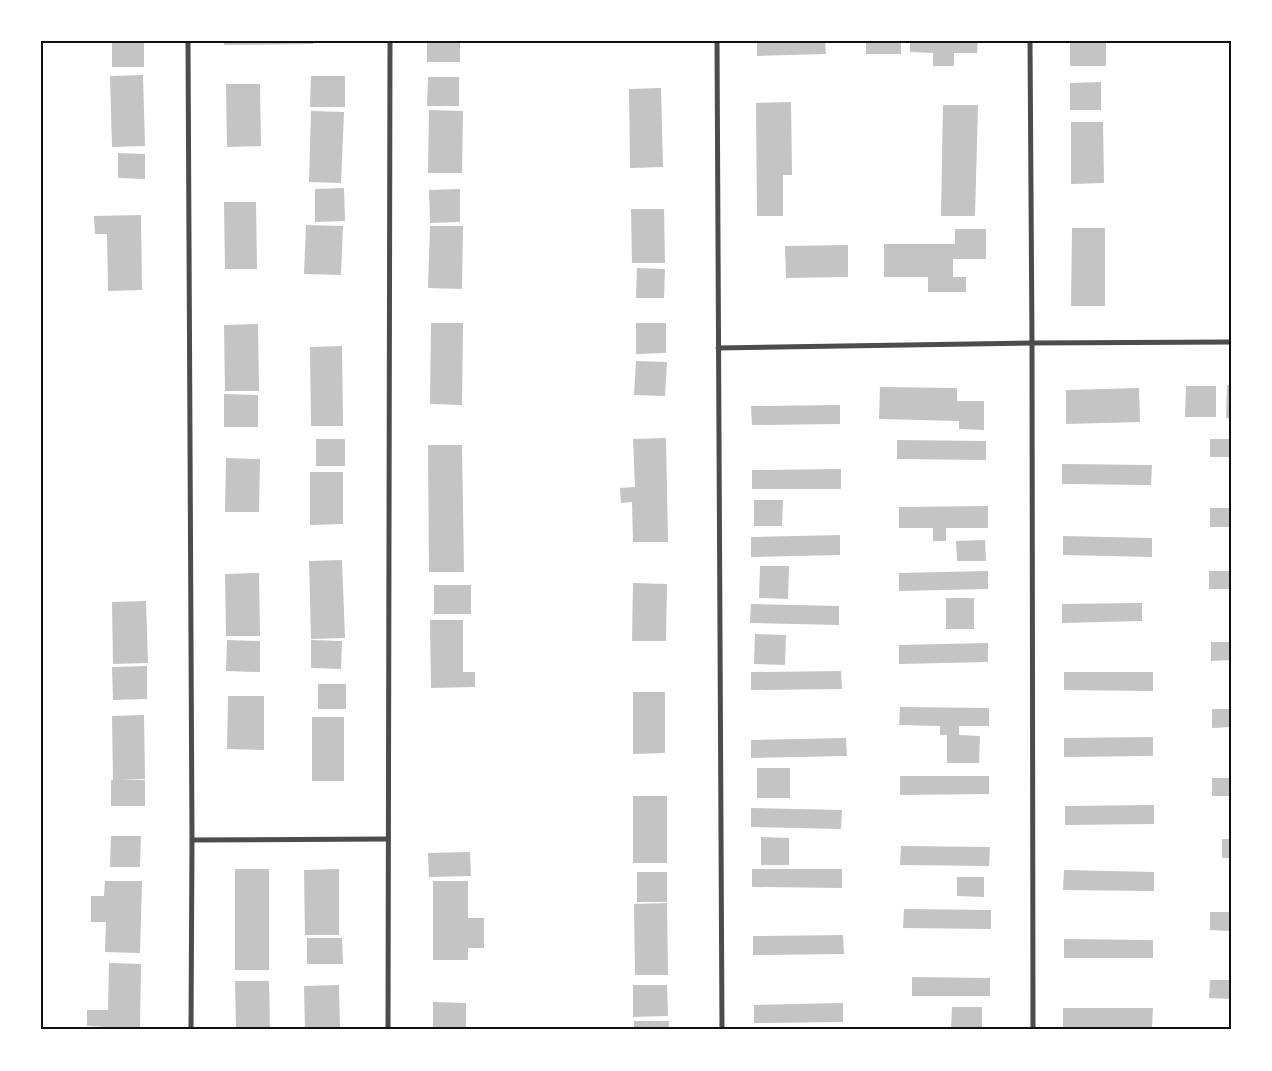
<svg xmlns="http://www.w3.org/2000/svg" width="1272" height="1071" viewBox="0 0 1272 1071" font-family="Montserrat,sans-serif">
<rect width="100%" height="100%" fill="#fff"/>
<g fill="#c4c4c4">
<rect x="112" y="41" width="32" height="26"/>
<polygon points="224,41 313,41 313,44 224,45"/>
<rect x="427" y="41" width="33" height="21"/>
<polygon points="757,41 825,41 826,54 757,56"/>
<rect x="866" y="41" width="35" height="13"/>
<polygon points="910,41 978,41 977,53 954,53 954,66 933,66 933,53 910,52"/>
<rect x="1070" y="41" width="36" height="25"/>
<polygon points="143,75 145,146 112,147 110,76"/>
<polygon points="311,76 345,76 345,107 310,107"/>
<polygon points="428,77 459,77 459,106 427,106"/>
<polygon points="1101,82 1101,110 1070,110 1070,83"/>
<polygon points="226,84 260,84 261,146 227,147"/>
<polygon points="661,88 663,167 630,168 629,89"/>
<polygon points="791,102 792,175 783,175 783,216 757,216 756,103"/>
<polygon points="943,105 978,105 975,216 941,216"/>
<polygon points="429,110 463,111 462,173 428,173"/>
<polygon points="311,111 344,112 341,183 309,182"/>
<polygon points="1071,122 1103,122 1104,183 1071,184"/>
<polygon points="118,153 145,154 145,179 118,178"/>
<polygon points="344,188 345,221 315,222 315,189"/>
<polygon points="460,189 460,222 430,223 429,190"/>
<polygon points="224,202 256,202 257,269 225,269"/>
<polygon points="631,209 664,209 665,263 632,263"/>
<polygon points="141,215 142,290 108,291 107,234 95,234 94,216"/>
<polygon points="306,225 343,226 341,275 304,274"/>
<polygon points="430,226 463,226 462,289 428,288"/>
<polygon points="1072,228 1105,228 1105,306 1071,306"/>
<polygon points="955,229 986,229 986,259 953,259 953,277 966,277 966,292 928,292 928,277 884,277 884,244 955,244"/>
<polygon points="848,245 848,277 786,278 785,246"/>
<polygon points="637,268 665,269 664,298 636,298"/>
<polygon points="431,323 463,323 462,405 430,404"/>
<polygon points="636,323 666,323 666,353 636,354"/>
<polygon points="258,324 259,391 225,391 224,325"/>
<polygon points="342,346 343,426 311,426 310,347"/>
<polygon points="636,361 667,362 665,396 634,395"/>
<polygon points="1227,385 1231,385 1231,418 1226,418"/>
<polygon points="1186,386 1216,386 1216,417 1185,417"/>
<polygon points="880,387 957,388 957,401 984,401 984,430 959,429 959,421 879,419"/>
<polygon points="1139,388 1140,422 1066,424 1066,390"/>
<polygon points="224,394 258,395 258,427 224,427"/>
<polygon points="840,405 840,424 752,425 751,406"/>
<polygon points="666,438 668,542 633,542 632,502 621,503 620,488 635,487 633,439"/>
<rect x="316" y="439" width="29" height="27"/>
<rect x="1210" y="439" width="21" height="18"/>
<polygon points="897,440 986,441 986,460 897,459"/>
<polygon points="428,445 462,445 464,572 429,572"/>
<polygon points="226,458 260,459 259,512 225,512"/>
<polygon points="1062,464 1152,465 1151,485 1062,484"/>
<polygon points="841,469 841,489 752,489 752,470"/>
<polygon points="310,472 343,472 343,524 310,525"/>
<polygon points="754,500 783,500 782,526 754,526"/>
<polygon points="988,506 988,528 946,528 946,541 933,541 933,528 899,528 899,507"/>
<rect x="1210" y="508" width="21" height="19"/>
<polygon points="840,535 840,555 751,557 751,537"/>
<polygon points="1063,536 1152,538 1152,557 1063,555"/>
<polygon points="985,540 986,561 957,561 956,541"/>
<polygon points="342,560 345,638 311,639 309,561"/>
<polygon points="760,566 789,566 788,599 759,598"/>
<polygon points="988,571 988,589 899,591 899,573"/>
<rect x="1209" y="571" width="22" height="18"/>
<polygon points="259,573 260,636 226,636 225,574"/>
<polygon points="633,583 667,584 666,641 632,641"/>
<rect x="434" y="585" width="37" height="29"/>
<rect x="946" y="598" width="28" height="31"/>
<polygon points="146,601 148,663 113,664 112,602"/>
<polygon points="1142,603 1142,621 1062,623 1062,604"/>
<polygon points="751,604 839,606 839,625 750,623"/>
<polygon points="430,620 463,620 463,672 475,672 475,687 431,688"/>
<polygon points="755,634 786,635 785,665 754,664"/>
<polygon points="227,640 260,641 260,672 226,671"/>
<polygon points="311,640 342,641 341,669 311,668"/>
<polygon points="1211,642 1231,642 1231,660 1211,661"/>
<polygon points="988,643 988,662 899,664 899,645"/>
<polygon points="147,666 147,699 113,700 112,667"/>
<polygon points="841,671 842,689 751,690 751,672"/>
<polygon points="1064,672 1153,672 1153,691 1064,690"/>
<rect x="318" y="684" width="28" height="25"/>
<polygon points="633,692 665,692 665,753 633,754"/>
<polygon points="228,696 264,696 264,750 227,749"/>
<polygon points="900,707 989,708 989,726 959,726 959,735 980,736 979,763 947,763 947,735 940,735 940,726 899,725"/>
<polygon points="1212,709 1231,709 1231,727 1212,728"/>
<polygon points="144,715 145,779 120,780 145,780 145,806 111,806 111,780 113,780 112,716"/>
<rect x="312" y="717" width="32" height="64"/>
<polygon points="1153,737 1153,756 1064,757 1064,738"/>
<polygon points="846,738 847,756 751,758 751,740"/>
<rect x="757" y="768" width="33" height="30"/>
<polygon points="900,776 989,776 989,794 900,795"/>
<rect x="1212" y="778" width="19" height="18"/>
<rect x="633" y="796" width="34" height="67"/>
<polygon points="1154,805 1154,824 1065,825 1065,806"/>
<polygon points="751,808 842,810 841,829 751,827"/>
<polygon points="111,836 141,836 140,867 110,867"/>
<polygon points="761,837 789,838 789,865 761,865"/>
<rect x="1222" y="839" width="9" height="19"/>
<polygon points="901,846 990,847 989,866 900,865"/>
<polygon points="470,852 471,876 429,877 428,853"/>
<rect x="235" y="869" width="34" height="101"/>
<polygon points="339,869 339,935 305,935 304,870"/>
<polygon points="752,869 842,869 842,888 752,887"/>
<polygon points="1064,870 1154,872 1154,891 1063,890"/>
<rect x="637" y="872" width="30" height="30"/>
<polygon points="957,877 984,877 984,897 957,896"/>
<polygon points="105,881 142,881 140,953 105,952 106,922 91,922 91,896 104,896"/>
<polygon points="433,881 468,881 468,918 484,918 484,948 468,948 468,960 433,960"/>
<polygon points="667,903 668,975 635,975 634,904"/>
<polygon points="904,909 991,910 991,929 903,928"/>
<polygon points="1210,912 1231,912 1231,931 1210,930"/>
<polygon points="843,935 844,954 753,955 753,936"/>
<polygon points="307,938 342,938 343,964 307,964"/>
<polygon points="1064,939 1153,940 1153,958 1064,958"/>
<polygon points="109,963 141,964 140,1030 106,1030 106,1027 87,1026 87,1010 108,1010"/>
<polygon points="912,977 990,978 990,996 912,996"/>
<polygon points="1210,980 1231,980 1231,999 1209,998"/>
<polygon points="235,981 269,981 270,1030 236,1030"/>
<polygon points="339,985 340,1030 305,1030 304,986"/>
<polygon points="633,985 667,985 668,1016 633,1017"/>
<polygon points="433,1002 466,1003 466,1030 433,1030"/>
<polygon points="843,1003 843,1022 754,1023 754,1005"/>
<polygon points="952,1007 982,1007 982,1030 951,1030"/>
<polygon points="1063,1008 1153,1008 1152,1027 1063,1027"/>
<rect x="634" y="1021" width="35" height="9"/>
</g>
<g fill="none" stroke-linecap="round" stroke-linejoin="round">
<g stroke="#4c4c4c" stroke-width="5">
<polyline points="188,41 192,840 191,1030"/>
<polyline points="717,41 722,1030"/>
<polyline points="1030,41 1032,343 1033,1030"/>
<polyline points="718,348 1032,343 1231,342"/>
<polyline points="192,840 388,839"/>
<polyline points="388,1030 390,41"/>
</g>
</g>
<rect width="1272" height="1071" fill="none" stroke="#ffffff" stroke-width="85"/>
<rect x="42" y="42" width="1188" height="986" fill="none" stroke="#111" stroke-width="2"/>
</svg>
